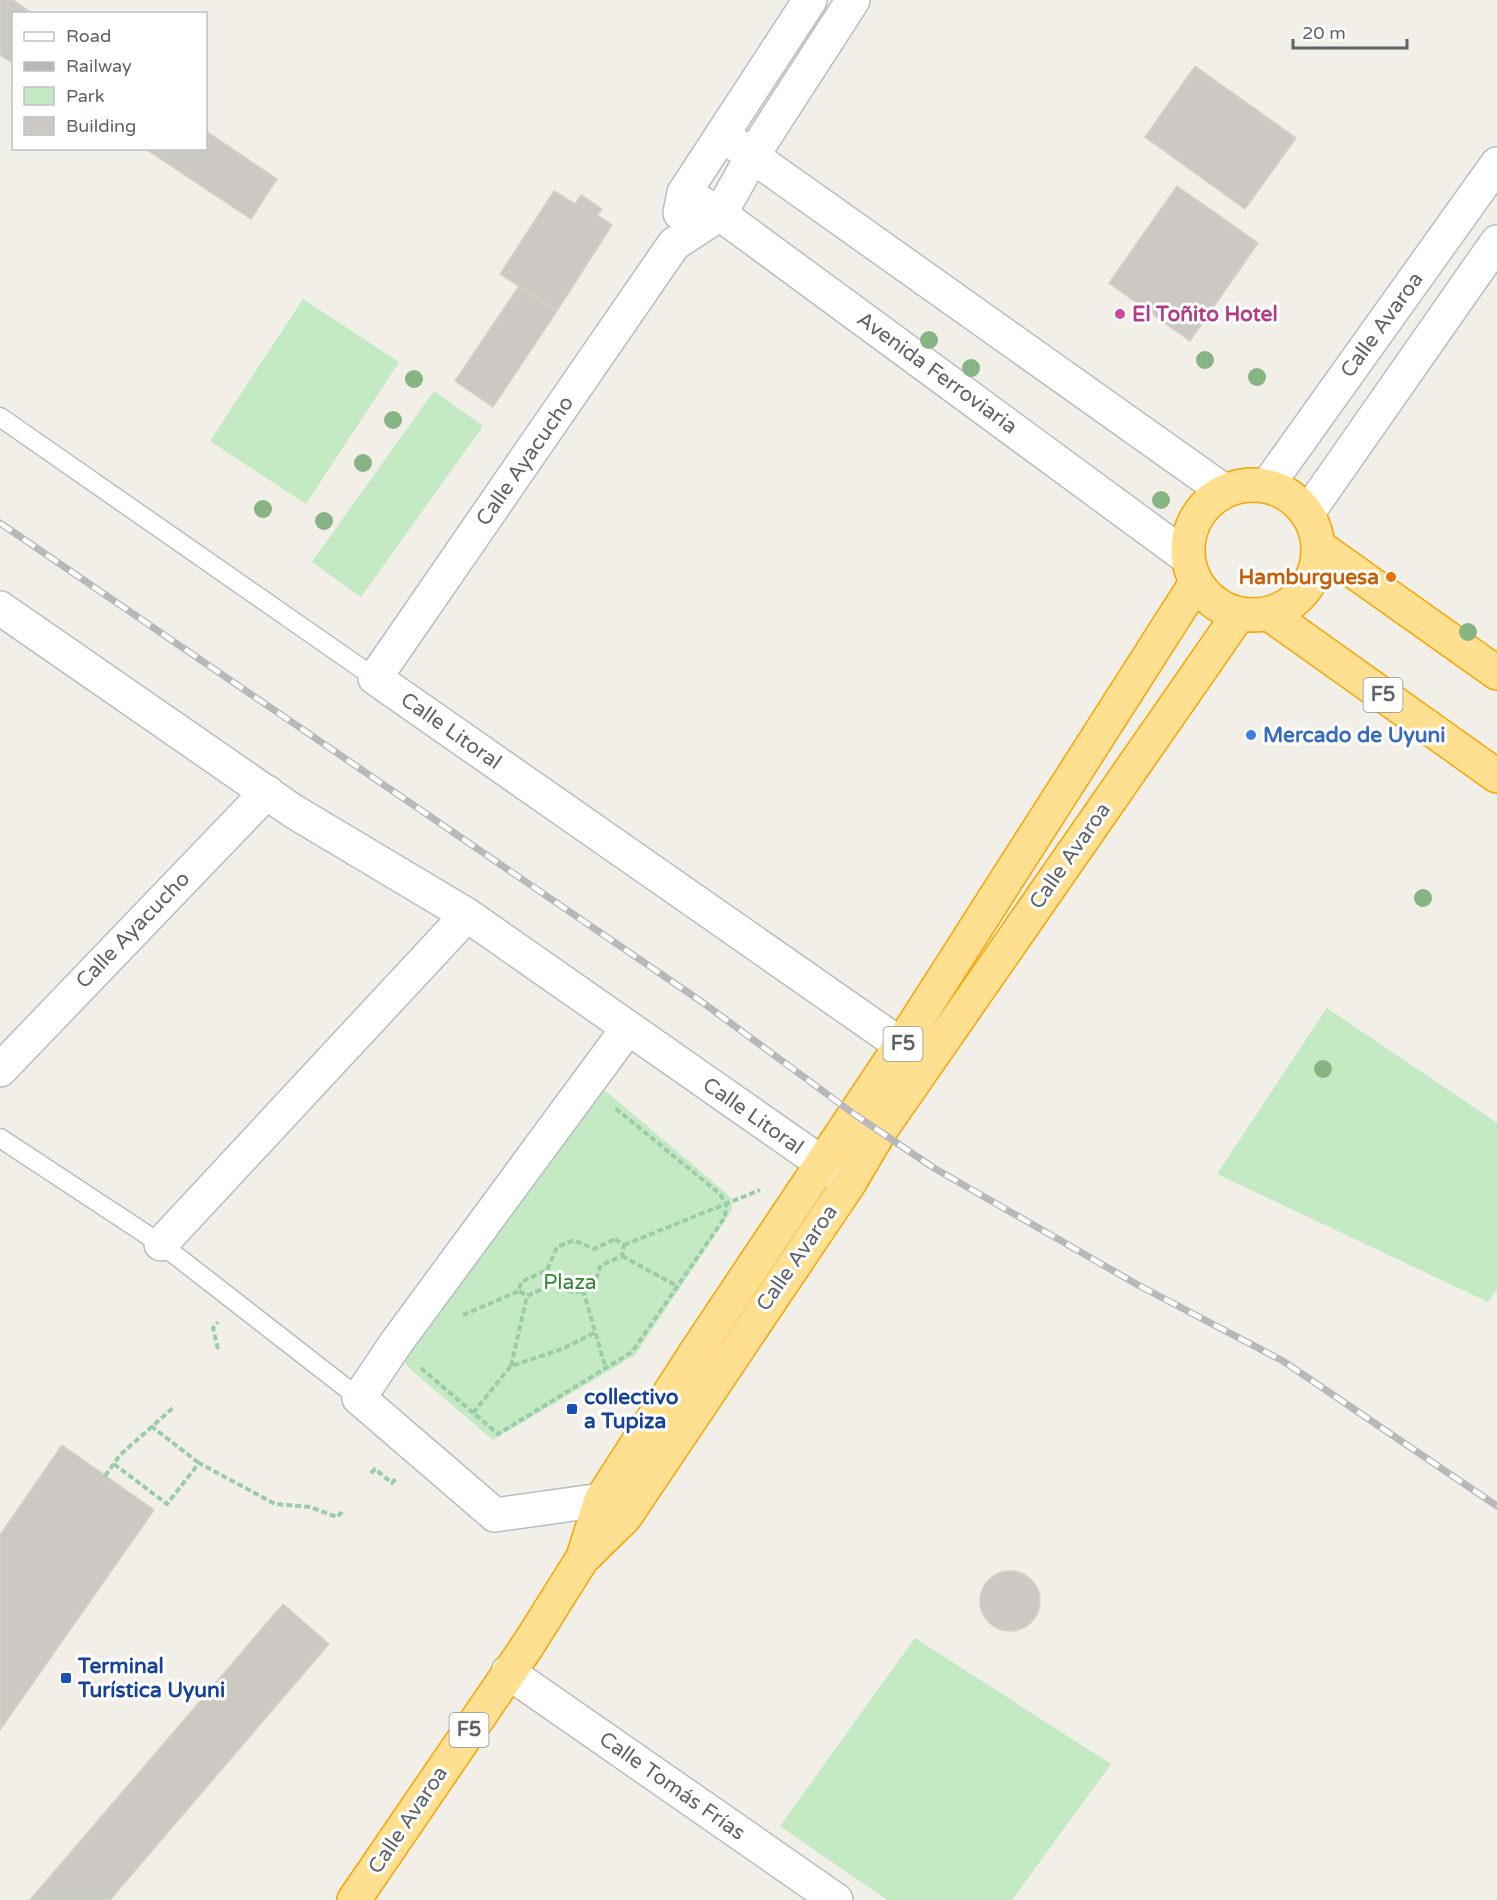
<svg xmlns="http://www.w3.org/2000/svg" width="1497" height="1900" viewBox="0 0 1497 1900" font-family="'Varela Round',sans-serif">
<rect width="100%" height="100%" fill="#f1efe7"/>
<g fill="#c3eac2">
<polygon points="303,299 399,362 306,504 210,441"/>
<polygon points="434,391 483,426 361,597 312,562"/>
<polygon points="1327,1008 1497,1123 1497,1289 1488,1302 1217,1174"/>
<polygon points="598,1089 607,1092 725,1192 731,1199 732,1210 635,1355 493,1440 409,1368 404,1361 405,1352"/>
<polygon points="915,1638 1111,1764 1012,1900 887,1900 780,1826"/>
</g>
<g fill="#ccc9c4" stroke="#d7d0c4" stroke-width="1.5">
<polygon points="0,0 13,0 33,14 14,14 14,64 0,55"/>
<polygon points="1195,66 1296,138 1245,209 1145,137"/>
<polygon points="206,131 277,179 251,219 144,148 206,148"/>
<polygon points="1177,186 1258,243 1190,341 1109,283"/>
<polygon points="554,191 575,204 581,195 602,209 597,215 612,225 557,311 500,274"/>
<polygon points="519,286 557,311 493,407 455,381"/>
<polygon points="62,1445 154,1510 0,1730 0,1535"/>
<circle cx="1010" cy="1601" r="30"/>
<polygon points="283,1604 329,1644 110,1900 30,1900"/>
</g>
<g fill="none" stroke-linecap="round" stroke-linejoin="round">
<defs>
<g id="lane">
<polyline points="0,417 375,678"/>
<polyline points="0,1138 161,1244 359,1398"/>
</g>
<g id="street">
<polyline points="853,0 753,155 720,214 674,244 375,678 901,1045"/>
<polyline points="724,136 1224,491"/>
<polyline points="684,193 720,214 1188,558"/>
<polyline points="680,213 684,193 810,0"/>
<polyline points="0,608 293,811 467,915 846,1180"/>
<polyline points="0,1070 267,792"/>
<polyline points="161,1244 467,915"/>
<polyline points="621,1514 601,1500 495,1515 359,1398 396,1343 628,1028"/>
<polyline points="508,1672 836,1900"/>
</g>
<g id="secondary">
<polyline points="1267,486 1497,164"/>
<polyline points="1307,514 1497,242"/>
</g>
<g id="highway">
<circle cx="1253" cy="550" r="65"/>
<polyline points="1318,546 1497,673"/>
<polyline points="1269,614 1497,776"/>
<polyline points="584,1554 601,1500 698,1349 901,1045 1196,583"/>
<polyline points="354,1900 528,1645 582,1559 625,1517 850,1182 880,1131 1239,614"/>
</g>
</defs>
<use href="#lane" stroke="#b9bcc1" stroke-width="21"/>
<use href="#street" stroke="#b9bcc1" stroke-width="36"/>
<use href="#secondary" stroke="#babdc3" stroke-width="36"/>
<use href="#highway" stroke="#f8a500" stroke-width="36"/>
<g stroke="#9acca8" stroke-width="4" stroke-dasharray="6 3" stroke-linecap="butt">
<polygon points="615,1239 624,1245 622,1256 601,1265 593,1288 574,1293 555,1283 527,1296 519,1291 521,1282 547,1270 557,1247 574,1240 594,1249"/>
<polyline points="624,1245 760,1190"/>
<polyline points="622,1256 677,1286"/>
<polyline points="583,1290 606,1369"/>
<polyline points="463,1315 519,1291"/>
<polyline points="218,1349 213,1328 218,1322"/>
<polyline points="511,1366 527,1296"/>
<polyline points="421,1368 498,1434 632,1352 725,1217 726,1204 720,1194 614,1107"/>
<polyline points="473,1413 511,1366 562,1349 596,1332"/>
<polyline points="151,1426 199,1463"/>
<polyline points="114,1464 167,1504 199,1463 275,1504 310,1507 337,1517 344,1510"/>
<polyline points="371,1473 375,1469 392,1483 397,1477"/>
<polyline points="105,1476 120,1455 174,1407"/>
</g>
<use href="#lane" stroke="#fff" stroke-width="18"/>
<use href="#street" stroke="#fff" stroke-width="33"/>
<use href="#secondary" stroke="#fff" stroke-width="33"/>
<use href="#highway" stroke="#ffe090" stroke-width="33"/>
<defs>
<polyline id="rail" points="0,523 702,1002 854,1114 934,1168 1138,1285 1283,1361 1497,1506"/>
</defs>
<use href="#rail" stroke="#b7b8b9" stroke-width="7"/>
<use href="#rail" stroke="#fff" stroke-width="4.5" stroke-dasharray="14" stroke-linecap="butt"/>
</g>
<g fill="#86b583">
<circle cx="929" cy="340" r="9"/>
<circle cx="1205" cy="360" r="9"/>
<circle cx="971" cy="368" r="9"/>
<circle cx="1257" cy="377" r="9"/>
<circle cx="414" cy="379" r="9"/>
<circle cx="393" cy="420" r="9"/>
<circle cx="363" cy="463" r="9"/>
<circle cx="1161" cy="500" r="9"/>
<circle cx="263" cy="509" r="9"/>
<circle cx="324" cy="521" r="9"/>
<circle cx="1468" cy="632" r="9"/>
<circle cx="1423" cy="898" r="9"/>
<circle cx="1323" cy="1069" r="9"/>
</g>
<circle fill="#d1479c" stroke="#fff" stroke-width="2" cx="1120" cy="314" r="6"/>
<circle fill="#e8710a" stroke="#fff" stroke-width="2" cx="1391" cy="577" r="6"/>
<circle fill="#3f7fe0" stroke="#fff" stroke-width="2" cx="1251" cy="735" r="6"/>
<g fill="#1a4fb4" stroke="#fff" stroke-width="2">
<rect x="566" y="1403" width="12" height="12" rx="3"/>
<rect x="60" y="1672" width="12" height="12" rx="3"/>
</g>
<g text-anchor="middle" dominant-baseline="central" stroke-width="6" stroke-linejoin="round" paint-order="stroke">
<g fill="#fff" stroke="#8e9295" stroke-width="1.5">
<rect x="1363.5" y="678" width="39" height="34" rx="4.5"/>
<rect x="883.5" y="1027" width="39" height="34" rx="4.5"/>
<rect x="449.5" y="1713" width="39" height="34" rx="4.5"/>
</g>
<g font-size="20" font-weight="bold" fill="#5e6368">
<text x="1383" y="695">F5</text>
<text x="903" y="1044">F5</text>
<text x="469" y="1730">F5</text>
</g>
<g font-size="21" font-weight="bold" fill="#b23c85" stroke="#fff" text-anchor="start">
<text x="1132" y="314">El Toñito Hotel</text>
</g>
<g font-size="21" fill="#5e6368" stroke="#fff">
<text transform="translate(1382 325) rotate(-54)">Calle Avaroa</text>
<text transform="translate(937 373) rotate(36)">Avenida Ferroviaria</text>
<text transform="translate(525 461) rotate(-55)">Calle Ayacucho</text>
<text transform="translate(451 731) rotate(35)">Calle Litoral</text>
<text transform="translate(1070 856) rotate(-55)">Calle Avaroa</text>
<text transform="translate(133 930) rotate(-46)">Calle Ayacucho</text>
<text transform="translate(753 1116) rotate(35)">Calle Litoral</text>
<text transform="translate(797 1258) rotate(-55)">Calle Avaroa</text>
<text transform="translate(672 1786) rotate(35)">Calle Tomás Frías</text>
<text transform="translate(408 1820) rotate(-56)">Calle Avaroa</text>
</g>
<g font-size="21" font-weight="bold" fill="#c56008" stroke="#fff" text-anchor="end">
<text x="1379" y="577">Hamburguesa</text>
</g>
<g font-size="21" font-weight="bold" fill="#366cbe" stroke="#fff" text-anchor="start">
<text x="1263" y="735">Mercado de Uyuni</text>
</g>
<g font-size="21" fill="#2f8631" stroke="#fff">
<text x="570" y="1282">Plaza</text>
</g>
<g font-size="21" font-weight="bold" fill="#164399" stroke="#fff" text-anchor="start">
<text x="584" y="1397">collectivo<tspan x="584" dy="24">a Tupiza</tspan></text>
<text x="78" y="1666">Terminal<tspan x="78" dy="24">Turística Uyuni</tspan></text>
</g>
</g>
<rect x="12" y="12" width="195" height="138" fill="#ffffff" stroke="#bfc1c3" stroke-width="1.5"/>
<rect x="24" y="32" width="30" height="9" fill="#ffffff" stroke="#bfc1c3" stroke-width="1.5"/>
<text x="66" y="42" font-size="18" fill="#5e6368">Road</text>
<rect x="24" y="62" width="30" height="9" fill="#b7b8b9" stroke="#bfc1c3" stroke-width="1.5"/>
<text x="66" y="72" font-size="18" fill="#5e6368">Railway</text>
<rect x="24" y="87" width="30" height="18" fill="#c3eac2" stroke="#bfc1c3" stroke-width="1.5"/>
<text x="66" y="102" font-size="18" fill="#5e6368">Park</text>
<rect x="24" y="117" width="30" height="18" fill="#ccc9c4" stroke="#bfc1c3" stroke-width="1.5"/>
<text x="66" y="132" font-size="18" fill="#5e6368">Building</text>
<path d="M1293 39v9h114v-9" fill="none" stroke="#5e6368" stroke-width="3"/>
<text x="1302" y="39" font-size="18" fill="#5e6368" stroke="#ffffff" stroke-width="4.5" paint-order="stroke">20 m</text>
</svg>
